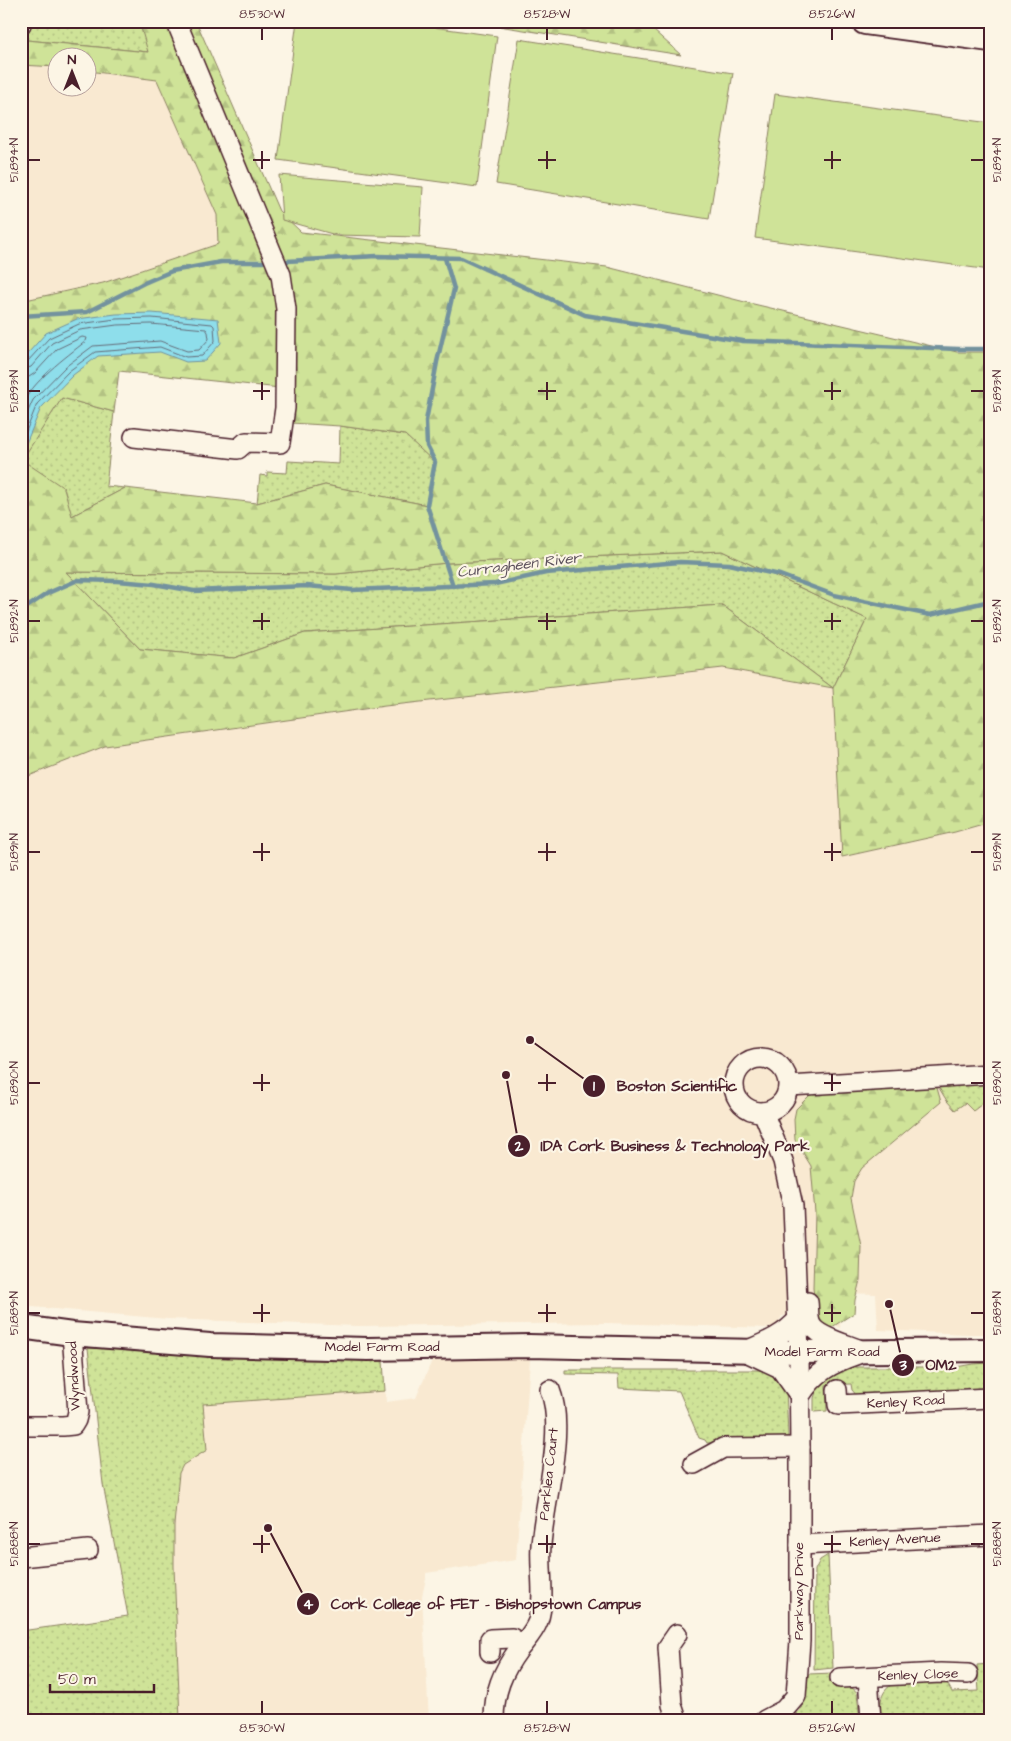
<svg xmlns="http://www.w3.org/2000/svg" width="1011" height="1741" viewBox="0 0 1011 1741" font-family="'Architects Daughter',sans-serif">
<defs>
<pattern id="grass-dots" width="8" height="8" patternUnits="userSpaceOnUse" patternTransform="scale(1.25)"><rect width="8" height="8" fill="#cfe398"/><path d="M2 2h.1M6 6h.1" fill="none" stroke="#b3c283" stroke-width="1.8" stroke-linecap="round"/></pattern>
<pattern id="forest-firs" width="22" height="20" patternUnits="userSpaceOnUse" patternTransform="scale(1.25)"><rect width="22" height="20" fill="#cfe398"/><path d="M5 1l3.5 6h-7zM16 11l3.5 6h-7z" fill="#b3c283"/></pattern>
</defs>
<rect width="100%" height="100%" fill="#fcf5e5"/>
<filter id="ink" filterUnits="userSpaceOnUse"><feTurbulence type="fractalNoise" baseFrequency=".02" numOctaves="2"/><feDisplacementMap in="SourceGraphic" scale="10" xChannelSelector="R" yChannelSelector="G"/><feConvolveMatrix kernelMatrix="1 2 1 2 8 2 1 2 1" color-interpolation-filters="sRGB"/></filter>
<g filter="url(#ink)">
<g fill="#f9e9d1">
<polygon points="21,65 57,67 58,88 88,88 88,71 157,80 217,215 218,244 103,283 21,301"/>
<polygon points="723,668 833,688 843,857 955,832 990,822 990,1334 969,1334 878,1330 876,1294 842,1293 840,1328 828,1321 824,1312 782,1316 778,1323 773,1328 606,1323 358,1326 168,1319 21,1306 21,779 105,746 385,706"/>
<polygon points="88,1348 383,1361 386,1402 416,1398 433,1358 530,1359 516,1560 426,1573 426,1579 422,1596 429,1720 21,1720 21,1631 128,1616 103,1484"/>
</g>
<g fill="url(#grass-dots)" stroke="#8c8162">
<polygon points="31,21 139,21 149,52 27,40"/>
<polygon points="62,398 114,412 106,486 125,488 72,516 21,460"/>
<polygon points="340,426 405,435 435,462 427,505 325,485 257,503 260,475 267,476 267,472 287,473 288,461 339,464"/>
<polygon points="722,551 867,619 833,688 722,605 305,633 234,658 140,649 66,572 336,574 447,563"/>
<polygon points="990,1083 990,1112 982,1104 973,1111 965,1103 955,1110 947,1101 939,1088"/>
<polygon points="88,1348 383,1361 385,1391 203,1404 207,1450 183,1465 179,1473 174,1525 174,1567 180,1720 21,1720 21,1631 128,1616 103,1484"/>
<polygon points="990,1363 990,1391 858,1397 852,1390 851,1384 826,1385 827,1411 814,1412 814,1398 818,1386 840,1369 854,1367 956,1367 973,1364"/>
<polygon points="565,1370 768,1370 786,1388 788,1436 784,1439 779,1440 707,1443 705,1440 699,1438 679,1391 619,1388 618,1375 565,1374"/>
<polygon points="828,1555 833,1668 814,1670 815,1570 820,1560"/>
<path d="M990,1664V1720H881C879,1703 880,1690 896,1682L946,1681L952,1692L979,1691L977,1665Z"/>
<path d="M834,1673L835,1688C843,1687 853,1685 857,1693L860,1720H786C788,1718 793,1716 796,1714C807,1705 807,1687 808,1674Z"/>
</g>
<g fill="url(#forest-firs)" stroke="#8c8162" fill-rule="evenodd">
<path d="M139,21H171L275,276L280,388L119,371L114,412L62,398L22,460L64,488L72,516L125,488L257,503L325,485L427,505L434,462L405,435L340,426L291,423L290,304L180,21H196L279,211L301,232L607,267L745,302L957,352H990V822L955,832L842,857L833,688L723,668L385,706L105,746L21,779V301L103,283L218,244L217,215L157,80L88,71V58H58L57,67L21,65L27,40L148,52ZM722,551L867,619L833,688L722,605L305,633L234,658L140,649L66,572L336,574L447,563Z"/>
<polygon points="467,21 643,21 681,55"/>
<polygon points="929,1084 937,1088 941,1102 862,1168 854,1181 851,1198 861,1246 860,1280 855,1300 854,1313 829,1329 817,1322 813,1288 815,1213 811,1166 795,1140 794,1119 796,1109 810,1095 839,1089"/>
</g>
<g fill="#cfe398" stroke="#8c8162">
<polygon points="297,21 390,21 497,36 477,187 278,160"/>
<polygon points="519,39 733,73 709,219 496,184"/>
<polygon points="775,94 990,123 990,270 755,238"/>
<polygon points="279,175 423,187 420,237 336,235 282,220"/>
</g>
<polygon fill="#8edeeb" stroke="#73929e" points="152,313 218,319 221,343 205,361 186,362 160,352 98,356 73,375 41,408 21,455 21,361 46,333 77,319 116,314"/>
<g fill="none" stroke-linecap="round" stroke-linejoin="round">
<g stroke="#656b78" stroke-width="1">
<polyline points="21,364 27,362 49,338 79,324 116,319 152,318 212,324 214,326 215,341 202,356 186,357 160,347 95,352 69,371 37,404 21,444"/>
<polyline points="21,370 31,367 52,343 80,330 117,325 151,324 206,329 208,332 209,339 199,350 187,351 160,341 93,346 65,367 33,400 21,427"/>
<path d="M21,378L29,377L35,373L57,349L82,337L87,338L86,341C66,357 31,382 21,407"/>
</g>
<g stroke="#73929e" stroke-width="4.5">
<polyline points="445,258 454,289 437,362 426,421 427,446 435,462 427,505 453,586"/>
<polyline points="287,261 377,256 461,258 585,315 743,341 959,349 990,349"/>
<polyline points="21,316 87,312 144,283 172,271 221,262 263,262"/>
<polyline points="21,611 48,593 78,580 117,581 154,584 194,591 307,586 352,590 495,584 546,573 680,562 729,564 780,575 834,595 930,615 990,601"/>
</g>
<defs>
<g id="minor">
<polyline points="21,24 22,21"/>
<polyline points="134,437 238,449 246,442 280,443 285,408 286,309 281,275 176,21"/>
<circle cx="761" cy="1085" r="27"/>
<polyline points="789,1086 990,1074"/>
<polyline points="763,1112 783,1161 793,1206 799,1352 800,1447 800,1641 796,1696 784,1710 765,1720"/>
<path d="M808,1302C809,1308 808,1316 810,1322C814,1336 846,1344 858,1349"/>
<path d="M748,1350C767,1342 784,1335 798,1319"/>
<path d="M746,1352L780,1368L800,1396C815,1372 832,1363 858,1354"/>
<polyline points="837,1390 838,1405 990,1398"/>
<polyline points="21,1426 63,1426 73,1425 76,1420 78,1412 72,1334"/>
<polyline points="694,1464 723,1448 800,1447"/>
<polyline points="800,1545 990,1535"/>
<polyline points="21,1557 88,1550"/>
<polyline points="490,1652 490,1639 512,1638 522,1645"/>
<polyline points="868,1677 871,1720"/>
<polyline points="840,1678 941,1673 968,1674"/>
<path d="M494,1720C494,1692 502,1672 519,1649C526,1640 534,1632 538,1621C546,1597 539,1569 541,1545C544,1502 566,1429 550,1390"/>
<polyline points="677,1720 672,1705 668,1647 677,1634"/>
</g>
<polyline id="major" points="21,1327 72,1334 210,1345 368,1349 529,1346 799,1352 990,1350"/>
<polyline id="highway" points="865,21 990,38"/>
</defs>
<use href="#minor" stroke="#4a1f2b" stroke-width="22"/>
<use href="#major" stroke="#4a1f2b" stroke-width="26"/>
<use href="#highway" stroke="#4a1f2b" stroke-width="30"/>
<use href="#minor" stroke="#fcf5e5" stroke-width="19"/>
<use href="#major" stroke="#fcf5e5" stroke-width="22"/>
<use href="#highway" stroke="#fcf5e5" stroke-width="26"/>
</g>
</g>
<path fill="none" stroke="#4a1f2b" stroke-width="2" d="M262,28V40M547,28V40M832,28V40M262,151V169M547,151V169M832,151V169M28,160H40M253,160H270M538,160H556M824,160H841M971,160H984M262,382V400M547,382V400M832,382V400M28,391H40M253,391H270M538,391H556M824,391H841M971,391H984M262,613V630M547,613V630M832,613V630M28,621H40M253,621H270M538,621H556M824,621H841M971,621H984M262,843V861M547,843V861M832,843V861M28,852H40M253,852H270M538,852H556M824,852H841M971,852H984M262,1074V1091M547,1074V1091M832,1074V1091M28,1083H40M253,1083H270M538,1083H556M824,1083H841M971,1083H984M262,1304V1322M547,1304V1322M832,1304V1322M28,1313H40M253,1313H270M538,1313H556M824,1313H841M971,1313H984M262,1535V1553M547,1535V1553M832,1535V1553M28,1544H40M253,1544H270M538,1544H556M824,1544H841M971,1544H984M262,1701V1714M547,1701V1714M832,1701V1714"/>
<g text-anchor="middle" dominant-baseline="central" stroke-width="4.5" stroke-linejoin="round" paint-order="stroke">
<g font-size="14" fill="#4a1f2b" stroke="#fcf5e5">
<text x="382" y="1347">Model Farm Road</text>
<text x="822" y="1352">Model Farm Road</text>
<text transform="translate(74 1376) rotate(-93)">Wyndwood</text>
<text transform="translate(906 1402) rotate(-3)">Kenley Road</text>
<text transform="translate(549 1474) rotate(-84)">Parklea Court</text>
<text transform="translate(895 1540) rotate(-3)">Kenley Avenue</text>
<text transform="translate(799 1591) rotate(-90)">Parkway Drive</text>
<text transform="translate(918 1675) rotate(-2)">Kenley Close</text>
</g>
<g font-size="15" font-style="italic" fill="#5b4f5b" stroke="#fcf5e5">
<text transform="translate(519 565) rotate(-7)">Curragheen River</text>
</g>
</g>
<path fill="none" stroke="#4a1f2b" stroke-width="2" d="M530 1040L594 1086M506 1075L519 1146M889 1304L903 1365M268 1528L308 1604"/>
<g fill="#4a1f2b" stroke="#fcf5e5" stroke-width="2">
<circle cx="530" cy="1040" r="5"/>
<circle cx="506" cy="1075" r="5"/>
<circle cx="889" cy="1304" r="5"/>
<circle cx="268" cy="1528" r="5"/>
<circle cx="594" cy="1086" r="12"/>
<circle cx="519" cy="1146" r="12"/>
<circle cx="903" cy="1365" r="12"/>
<circle cx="308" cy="1604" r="12"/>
</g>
<g font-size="15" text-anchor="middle" font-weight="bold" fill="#fff">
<text x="594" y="1091">1</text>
<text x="519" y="1151">2</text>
<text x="903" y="1370">3</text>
<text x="308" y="1609">4</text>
</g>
<g font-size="15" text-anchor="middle" font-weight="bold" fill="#4a1f2b" stroke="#fcf5e5" stroke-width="4.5" stroke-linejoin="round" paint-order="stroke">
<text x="677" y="1091">Boston Scientific</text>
<text x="675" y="1151">IDA Cork Business &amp; Technology Park</text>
<text x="941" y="1370">OM2</text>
<text x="486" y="1609">Cork College of FET - Bishopstown Campus</text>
</g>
<rect width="1011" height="1741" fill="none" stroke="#fcf5e5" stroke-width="55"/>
<g transform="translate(72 72)"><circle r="24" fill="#fcf5e5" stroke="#b59f9b"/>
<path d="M0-4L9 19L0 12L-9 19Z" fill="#4a1f2b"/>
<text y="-8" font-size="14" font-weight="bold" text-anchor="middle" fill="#4a1f2b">N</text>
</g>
<path d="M50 1684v8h104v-8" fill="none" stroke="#4a1f2b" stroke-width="2.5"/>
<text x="58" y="1684" font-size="15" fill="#4a1f2b" stroke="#fcf5e5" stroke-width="4" paint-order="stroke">50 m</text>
<rect x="28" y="28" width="956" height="1686" fill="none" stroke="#4a1f2b" stroke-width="2"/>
<g font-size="12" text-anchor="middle" fill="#4a1f2b">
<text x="262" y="18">8.530°W</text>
<text x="547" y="18">8.528°W</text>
<text x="832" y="18">8.526°W</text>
<text transform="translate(14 160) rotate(-90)" y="4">51.894°N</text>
<text transform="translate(997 160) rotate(-90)" y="4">51.894°N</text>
<text transform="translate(14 391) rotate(-90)" y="4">51.893°N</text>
<text transform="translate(997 391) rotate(-90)" y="4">51.893°N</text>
<text transform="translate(14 621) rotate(-90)" y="4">51.892°N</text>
<text transform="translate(997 621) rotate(-90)" y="4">51.892°N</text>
<text transform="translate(14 852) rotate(-90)" y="4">51.891°N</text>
<text transform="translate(997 852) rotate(-90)" y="4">51.891°N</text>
<text transform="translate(14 1083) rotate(-90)" y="4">51.890°N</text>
<text transform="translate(997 1083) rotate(-90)" y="4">51.890°N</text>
<text transform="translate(14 1313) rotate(-90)" y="4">51.889°N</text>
<text transform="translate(997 1313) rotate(-90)" y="4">51.889°N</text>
<text transform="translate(14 1544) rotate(-90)" y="4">51.888°N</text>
<text transform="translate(997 1544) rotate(-90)" y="4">51.888°N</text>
<text x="262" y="1732">8.530°W</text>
<text x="547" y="1732">8.528°W</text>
<text x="832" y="1732">8.526°W</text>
</g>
</svg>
